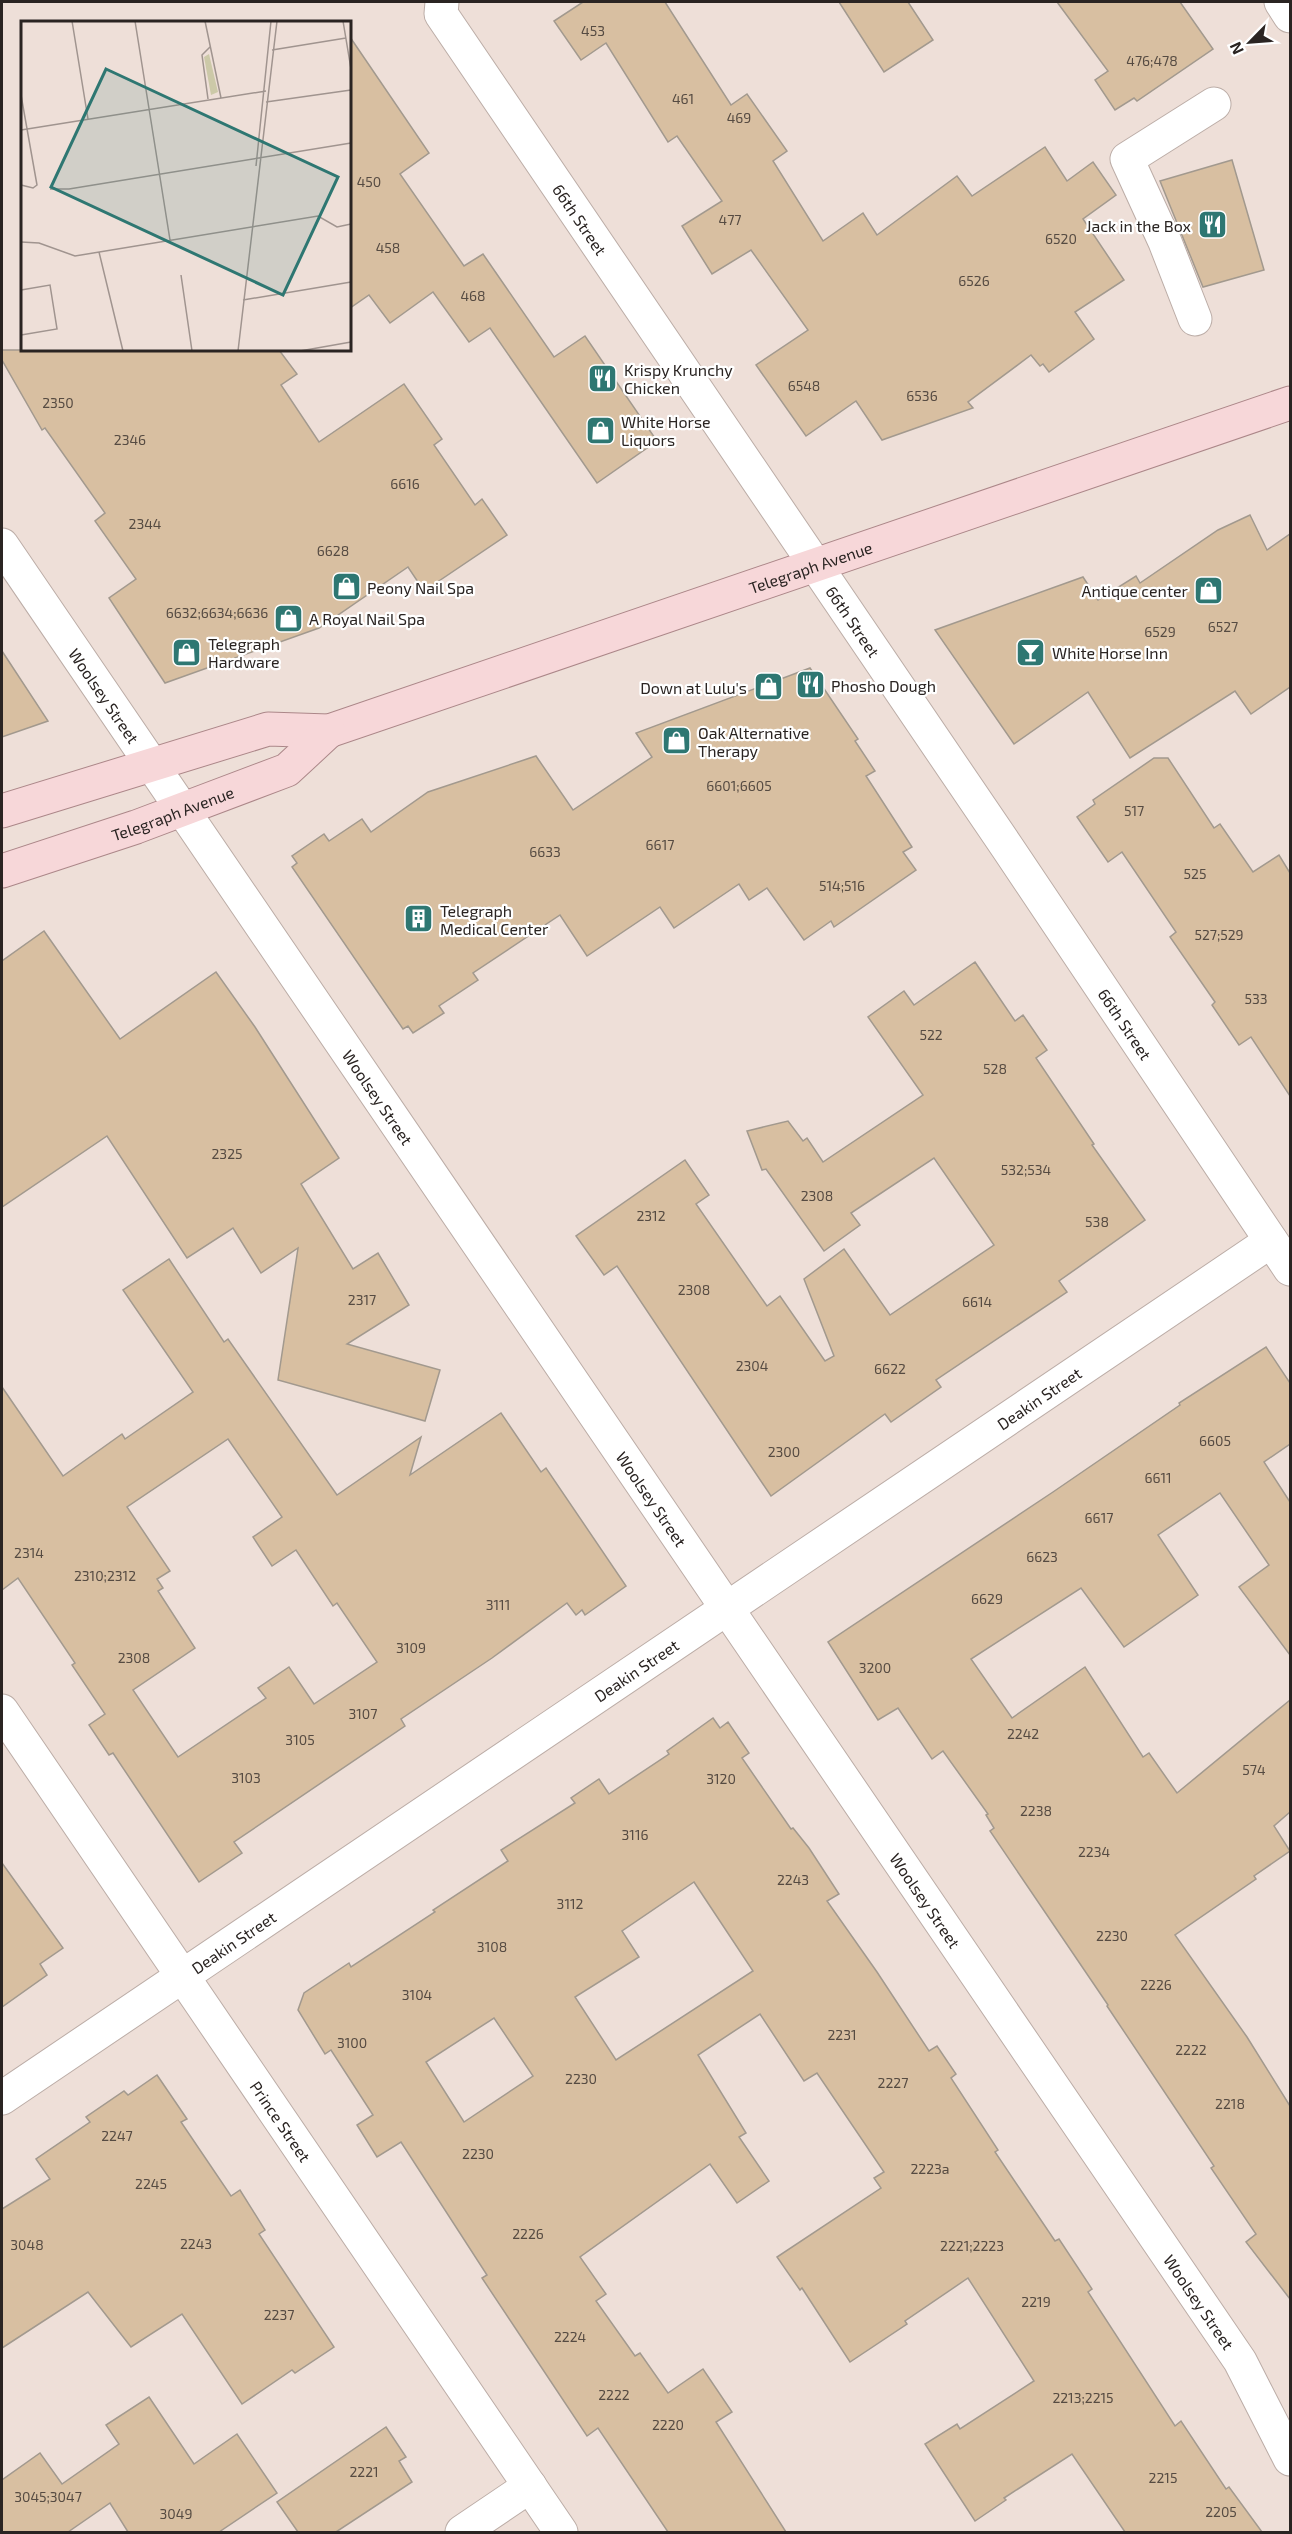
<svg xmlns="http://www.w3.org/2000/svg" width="1292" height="2534" viewBox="0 0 1292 2534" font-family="'Exo 2',sans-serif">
<rect width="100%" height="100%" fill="#eedfd8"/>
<g fill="#d8bfa1" stroke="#a2998e" stroke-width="1.5" fill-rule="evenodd">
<polygon points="583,2 665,2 731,105 747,94 787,151 773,161 823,241 863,213 877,235 957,176 972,196 1045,147 1067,181 1093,162 1116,195 1083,219 1124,280 1075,312 1094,339 1049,372 1043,364 1040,366 1031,355 968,402 973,408 882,440 856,401 806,436 756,365 808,330 751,250 712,274 682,226 722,201 677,136 668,142 606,43 581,60 554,21"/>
<polygon points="839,2 908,2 933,40 884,72"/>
<polygon points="1057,2 1180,2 1213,49 1137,101 1134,98 1115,110 1095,80 1108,71"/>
<polygon points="350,37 429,153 400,174 464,266 483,254 554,357 585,336 657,441 597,483 490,328 469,342 433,292 390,323 369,295 350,308"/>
<polygon points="1232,160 1264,270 1203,287 1160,181"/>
<polygon points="2,350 279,350 297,374 281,385 319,442 404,384 442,439 434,445 475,505 482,499 507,535 424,591 408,567 319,628 165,683 109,598 136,579 95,521 105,513 45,428 42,430 2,360"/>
<polygon points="1250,515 1267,550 1290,534 1290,687 1251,714 1235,691 1130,758 1088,692 1014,744 935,630 1083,577 1098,600 1136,576 1140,583 1218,530"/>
<polygon points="2,651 48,721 2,737"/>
<polygon points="810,668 858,739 855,741 875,771 866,776 912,847 903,852 916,870 834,927 831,921 804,940 767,888 749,900 739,884 674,928 660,907 587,956 560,915 473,973 478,980 439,1006 444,1013 413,1033 408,1026 403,1029 292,867 297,863 292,856 324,834 329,841 362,819 371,832 428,792 536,756 573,810 652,757 636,733"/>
<polygon points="1154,758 1168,758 1214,828 1220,824 1253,872 1279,855 1290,873 1290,1096 1251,1037 1239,1045 1212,1005 1215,1002 1170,937 1176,932 1122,852 1108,862 1077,817 1095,804 1093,800"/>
<polygon points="44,931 120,1039 216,972 255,1027 339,1158 301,1184 353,1269 378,1253 409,1305 347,1344 440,1370 425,1421 278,1380 298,1248 261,1273 233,1228 187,1258 107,1136 2,1207 2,961"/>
<polygon points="975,962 1015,1021 1023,1015 1047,1050 1036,1058 1094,1144 1092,1145 1145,1220 1059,1281 1067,1292 936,1380 941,1387 891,1422 885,1414 771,1496 617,1266 604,1275 576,1236 685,1160 709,1195 696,1204 767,1306 780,1296 825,1361 834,1356 804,1279 844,1249 890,1315 994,1245 934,1158 851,1213 860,1225 824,1251 766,1169 762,1170 747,1131 788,1121 803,1141 807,1138 823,1162 923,1095 868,1017 904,991 914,1005"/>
<path d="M169,1259L224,1342L228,1339L337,1495L421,1437L410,1475L501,1413L541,1472L546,1468L626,1586L585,1615L582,1610L576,1615L567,1603L492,1658L401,1719L405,1726L234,1842L242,1853L199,1882L113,1753L109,1755L89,1725L105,1714L72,1665L75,1663L18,1578L2,1590V1387L63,1476L122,1434L125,1439L193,1392L123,1290ZM228,1439L282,1517L253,1537L272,1566L296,1550L333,1606L337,1603L377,1662L314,1704L289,1667L258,1688L266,1698L178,1757L133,1690L195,1648L158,1591L163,1588L157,1579L170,1571L127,1507Z"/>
<polygon points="1266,1347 1290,1383 1290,1444 1264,1462 1290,1502 1290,1655 1239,1587 1269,1565 1220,1493 1158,1535 1198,1595 1124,1647 1081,1588 971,1659 1012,1718 1085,1667 1143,1757 1149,1753 1177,1793 1290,1700 1290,1812 1274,1826 1290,1851 1254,1876 1256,1879 1175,1935 1247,2037 1290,2106 1290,2299 1246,2242 1256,2234 1211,2168 1214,2166 1107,2006 1108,2005 990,1831 994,1828 986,1815 988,1814 943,1751 932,1759 898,1708 878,1720 828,1642 1053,1492 1180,1405 1179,1403"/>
<path d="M713,1718L720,1728L728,1722L749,1753L742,1758L791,1829L793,1828L809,1848L839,1894L827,1901L877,1972L929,2051L937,2046L956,2074L951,2078L998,2150L995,2152L1055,2241L1059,2239L1092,2289L1088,2292L1175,2426L1181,2421L1226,2489L1229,2487L1262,2532H1125L1072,2454L1004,2498L1006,2500L975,2521L925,2444L957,2424L960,2429L1034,2381L968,2278L905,2321L907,2324L850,2362L802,2288L800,2290L777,2257L881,2188L874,2178L884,2172L817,2073L804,2081L760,2014L698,2055L746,2133L739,2137L769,2181L737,2203L710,2164L580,2257L606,2294L596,2301L635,2356L640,2353L668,2393L703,2369L732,2412L716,2422L786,2532H668L598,2428L587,2436L482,2278L487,2275L401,2142L377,2157L357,2125L373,2115L331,2050L325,2054L298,2010L304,1993L349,1963L351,1967L435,1912L433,1910L508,1861L501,1850L575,1803L571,1798L599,1779L609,1794L669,1754L667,1751ZM694,1882L753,1971L616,2060L575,1997L639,1957L622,1931ZM494,2018L533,2076L464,2122L426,2062Z"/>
<polygon points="2,1863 63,1948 40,1964 47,1975 2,2007"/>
<polygon points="157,2075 187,2119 181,2122 231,2196 240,2190 265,2230 259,2234 334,2347 295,2373 292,2370 242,2404 182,2314 131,2347 88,2292 2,2348 2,2209 50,2179 36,2159 90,2122 86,2117 124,2091 128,2095"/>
<polygon points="149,2397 194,2464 237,2434 277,2493 219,2532 128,2532 110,2503 68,2532 2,2532 2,2480 40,2453 62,2484 119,2444 106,2425"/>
<polygon points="386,2427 406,2457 399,2461 412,2482 336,2532 298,2532 277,2502"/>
</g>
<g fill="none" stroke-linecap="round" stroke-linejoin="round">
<defs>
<g id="minor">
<path id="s1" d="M442,2L441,14L1007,847L1290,1269"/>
<polyline points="1281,2 1290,16"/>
<polyline points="1195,319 1165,242 1127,159 1214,104"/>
<path id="s2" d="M2,545L1240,2361L1290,2459"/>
<path id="s3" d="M2,1711L561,2532"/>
<path id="s4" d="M2,2098L1271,1241"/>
<polyline points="462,2532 530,2486"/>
</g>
<g id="major">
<path id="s5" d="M2,811L268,729L329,731L1290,403"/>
<path id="s6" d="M2,871L136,827L287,770L329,731"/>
</g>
</defs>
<use href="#minor" stroke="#bcada7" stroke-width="35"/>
<use href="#major" stroke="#ac8789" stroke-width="35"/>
<use href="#minor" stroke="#fff" stroke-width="33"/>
<use href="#major" stroke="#f7d7d9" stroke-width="33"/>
</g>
<defs>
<symbol id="restaurant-square" viewBox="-11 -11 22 22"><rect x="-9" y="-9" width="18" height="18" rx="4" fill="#2e7772" stroke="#fff"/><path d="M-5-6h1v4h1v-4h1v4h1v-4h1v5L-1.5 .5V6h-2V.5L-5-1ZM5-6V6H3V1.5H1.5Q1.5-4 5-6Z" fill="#fff"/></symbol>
<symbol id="shop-square" viewBox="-11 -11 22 22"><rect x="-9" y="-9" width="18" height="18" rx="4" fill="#2e7772" stroke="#fff"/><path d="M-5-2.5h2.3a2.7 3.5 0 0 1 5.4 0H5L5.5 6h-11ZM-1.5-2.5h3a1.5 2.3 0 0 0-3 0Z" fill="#fff"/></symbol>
<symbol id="bar-square" viewBox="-11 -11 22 22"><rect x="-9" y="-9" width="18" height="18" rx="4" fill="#2e7772" stroke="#fff"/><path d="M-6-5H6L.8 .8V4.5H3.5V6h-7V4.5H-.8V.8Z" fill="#fff"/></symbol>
<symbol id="building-square" viewBox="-11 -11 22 22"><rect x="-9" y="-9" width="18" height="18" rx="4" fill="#2e7772" stroke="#fff"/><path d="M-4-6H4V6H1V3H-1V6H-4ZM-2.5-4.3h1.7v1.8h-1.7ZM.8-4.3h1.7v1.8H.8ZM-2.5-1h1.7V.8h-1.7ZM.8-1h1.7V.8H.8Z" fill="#fff"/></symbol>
</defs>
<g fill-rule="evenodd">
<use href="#restaurant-square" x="1196" y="208" width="33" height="33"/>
<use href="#restaurant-square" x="586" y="362" width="33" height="33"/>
<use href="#shop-square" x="584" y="414" width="33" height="33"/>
<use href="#shop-square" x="330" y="570" width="33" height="33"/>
<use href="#shop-square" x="1192" y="574" width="33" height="33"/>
<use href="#shop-square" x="272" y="602" width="33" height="33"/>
<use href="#shop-square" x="170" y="636" width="33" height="33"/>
<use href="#bar-square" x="1014" y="636" width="33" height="33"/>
<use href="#restaurant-square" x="794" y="668" width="33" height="33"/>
<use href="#shop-square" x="752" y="670" width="33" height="33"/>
<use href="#shop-square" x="660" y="724" width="33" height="33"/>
<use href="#building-square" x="402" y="902" width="33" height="33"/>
</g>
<g text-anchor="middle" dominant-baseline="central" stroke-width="4.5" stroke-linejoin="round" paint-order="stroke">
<g font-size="14" fill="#564b42">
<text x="593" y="30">453</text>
<text x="1152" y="60">476;478</text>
<text x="683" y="98">461</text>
<text x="739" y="117">469</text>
<text x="369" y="181">450</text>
<text x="730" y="219">477</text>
<text x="1061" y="238">6520</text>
<text x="388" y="247">458</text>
<text x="974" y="280">6526</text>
<text x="473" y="295">468</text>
<text x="804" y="385">6548</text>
<text x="922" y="395">6536</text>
<text x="58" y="402">2350</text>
<text x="130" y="439">2346</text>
<text x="405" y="483">6616</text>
<text x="145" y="523">2344</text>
<text x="333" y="550">6628</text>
<text x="217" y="612">6632;6634;6636</text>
<text x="1223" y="626">6527</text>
<text x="1160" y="631">6529</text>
<text x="739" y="785">6601;6605</text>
<text x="1134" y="810">517</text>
<text x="660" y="844">6617</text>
<text x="545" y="851">6633</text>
<text x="1195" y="873">525</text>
<text x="842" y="885">514;516</text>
<text x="1219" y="934">527;529</text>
<text x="1256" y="998">533</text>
<text x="931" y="1034">522</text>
<text x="995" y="1068">528</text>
<text x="227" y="1153">2325</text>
<text x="1026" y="1169">532;534</text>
<text x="817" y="1195">2308</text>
<text x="651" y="1215">2312</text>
<text x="1097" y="1221">538</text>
<text x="694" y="1289">2308</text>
<text x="362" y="1299">2317</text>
<text x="977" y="1301">6614</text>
<text x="752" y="1365">2304</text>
<text x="890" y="1368">6622</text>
<text x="1215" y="1440">6605</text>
<text x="784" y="1451">2300</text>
<text x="1158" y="1477">6611</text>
<text x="1099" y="1517">6617</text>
<text x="29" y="1552">2314</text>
<text x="1042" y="1556">6623</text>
<text x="105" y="1575">2310;2312</text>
<text x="987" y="1598">6629</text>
<text x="498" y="1604">3111</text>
<text x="411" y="1647">3109</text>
<text x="134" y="1657">2308</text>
<text x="875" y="1667">3200</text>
<text x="363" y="1713">3107</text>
<text x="1023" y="1733">2242</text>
<text x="300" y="1739">3105</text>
<text x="1254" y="1769">574</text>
<text x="246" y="1777">3103</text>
<text x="721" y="1778">3120</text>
<text x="1036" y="1810">2238</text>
<text x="635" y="1834">3116</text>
<text x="1094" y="1851">2234</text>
<text x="793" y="1879">2243</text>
<text x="570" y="1903">3112</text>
<text x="1112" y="1935">2230</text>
<text x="492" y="1946">3108</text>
<text x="1156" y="1984">2226</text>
<text x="417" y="1994">3104</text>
<text x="842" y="2034">2231</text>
<text x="352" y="2042">3100</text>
<text x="1191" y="2049">2222</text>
<text x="581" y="2078">2230</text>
<text x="893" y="2082">2227</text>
<text x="1230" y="2103">2218</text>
<text x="117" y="2135">2247</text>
<text x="478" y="2153">2230</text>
<text x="930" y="2168">2223a</text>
<text x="151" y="2183">2245</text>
<text x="528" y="2233">2226</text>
<text x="196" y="2243">2243</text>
<text x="27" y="2244">3048</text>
<text x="972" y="2245">2221;2223</text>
<text x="1036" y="2301">2219</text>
<text x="279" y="2314">2237</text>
<text x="570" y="2336">2224</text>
<text x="614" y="2394">2222</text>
<text x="1083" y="2397">2213;2215</text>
<text x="668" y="2424">2220</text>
<text x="364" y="2471">2221</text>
<text x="1163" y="2477">2215</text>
<text x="48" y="2496">3045;3047</text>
<text x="1221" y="2511">2205</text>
<text x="176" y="2513">3049</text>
</g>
<g font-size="16" fill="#2a2422" stroke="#fff">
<text stroke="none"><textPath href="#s1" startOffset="260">66th Street</textPath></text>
<text stroke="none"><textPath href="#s5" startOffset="848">Telegraph Avenue</textPath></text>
<text stroke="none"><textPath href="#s1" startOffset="746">66th Street</textPath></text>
<text stroke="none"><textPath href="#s2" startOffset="182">Woolsey Street</textPath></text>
<text stroke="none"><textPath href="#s6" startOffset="180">Telegraph Avenue</textPath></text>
<text stroke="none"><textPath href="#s1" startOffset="1232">66th Street</textPath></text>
<text stroke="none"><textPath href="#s2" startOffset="668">Woolsey Street</textPath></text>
<text stroke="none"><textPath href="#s4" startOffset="1251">Deakin Street</textPath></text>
<text stroke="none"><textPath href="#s2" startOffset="1154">Woolsey Street</textPath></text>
<text stroke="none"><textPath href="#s4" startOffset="765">Deakin Street</textPath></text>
<text stroke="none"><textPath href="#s2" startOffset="1640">Woolsey Street</textPath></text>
<text stroke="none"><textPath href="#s4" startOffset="279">Deakin Street</textPath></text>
<text stroke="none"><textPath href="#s3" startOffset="496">Prince Street</textPath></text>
<text stroke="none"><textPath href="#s2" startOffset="2126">Woolsey Street</textPath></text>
</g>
<g font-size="16" fill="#2a2422" stroke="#fff" text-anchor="start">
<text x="1191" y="225" text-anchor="end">Jack in the Box</text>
<text x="624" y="369">Krispy Krunchy<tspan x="624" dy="18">Chicken</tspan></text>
<text x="621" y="421">White Horse<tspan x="621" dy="18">Liquors</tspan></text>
<text x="367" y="587">Peony Nail Spa</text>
<text x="1188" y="590" text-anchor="end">Antique center</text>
<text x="309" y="618">A Royal Nail Spa</text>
<text x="208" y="643">Telegraph<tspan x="208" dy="18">Hardware</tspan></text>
<text x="1052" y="652">White Horse Inn</text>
<text x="831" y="685">Phosho Dough</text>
<text x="747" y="687" text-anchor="end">Down at Lulu's</text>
<text x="698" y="732">Oak Alternative<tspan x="698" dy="18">Therapy</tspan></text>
<text x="440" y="910">Telegraph<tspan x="440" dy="18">Medical Center</tspan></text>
</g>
</g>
<g transform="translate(21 21)">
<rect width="330" height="330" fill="#eedfd8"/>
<path d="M188,33L197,71L190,74L183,36Z" fill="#ccc9a8"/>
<path fill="none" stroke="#a0948f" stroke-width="1.5" d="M51,0L67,98M114,0L149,219M184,0L200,77M322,0L330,48M251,29L325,17M0,74L16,164L12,167L0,164M187,78L181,34L189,26M245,81L330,69M0,109L245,70M235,145L250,0M29,168H48L330,122M0,221L18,222L54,235L297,195L316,206L330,203M78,231L102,330M160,254L171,330M0,269L29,264L36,308L0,314M222,279L330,261M217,330L256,0M279,330L330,321"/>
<path fill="#2e7772" fill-opacity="0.15" stroke="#2e7772" stroke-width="3" d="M85,48L317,156L262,274L30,166Z"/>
<rect width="330" height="330" fill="none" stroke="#2a2422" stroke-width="3"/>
</g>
<rect width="1292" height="2534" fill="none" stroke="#2a2422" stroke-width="6"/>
<g transform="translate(1250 42) rotate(245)" stroke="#ffffff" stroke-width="4.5" paint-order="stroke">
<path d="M0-4.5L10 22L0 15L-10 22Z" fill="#2a2422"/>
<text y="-9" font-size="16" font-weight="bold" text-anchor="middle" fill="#2a2422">N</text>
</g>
</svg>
